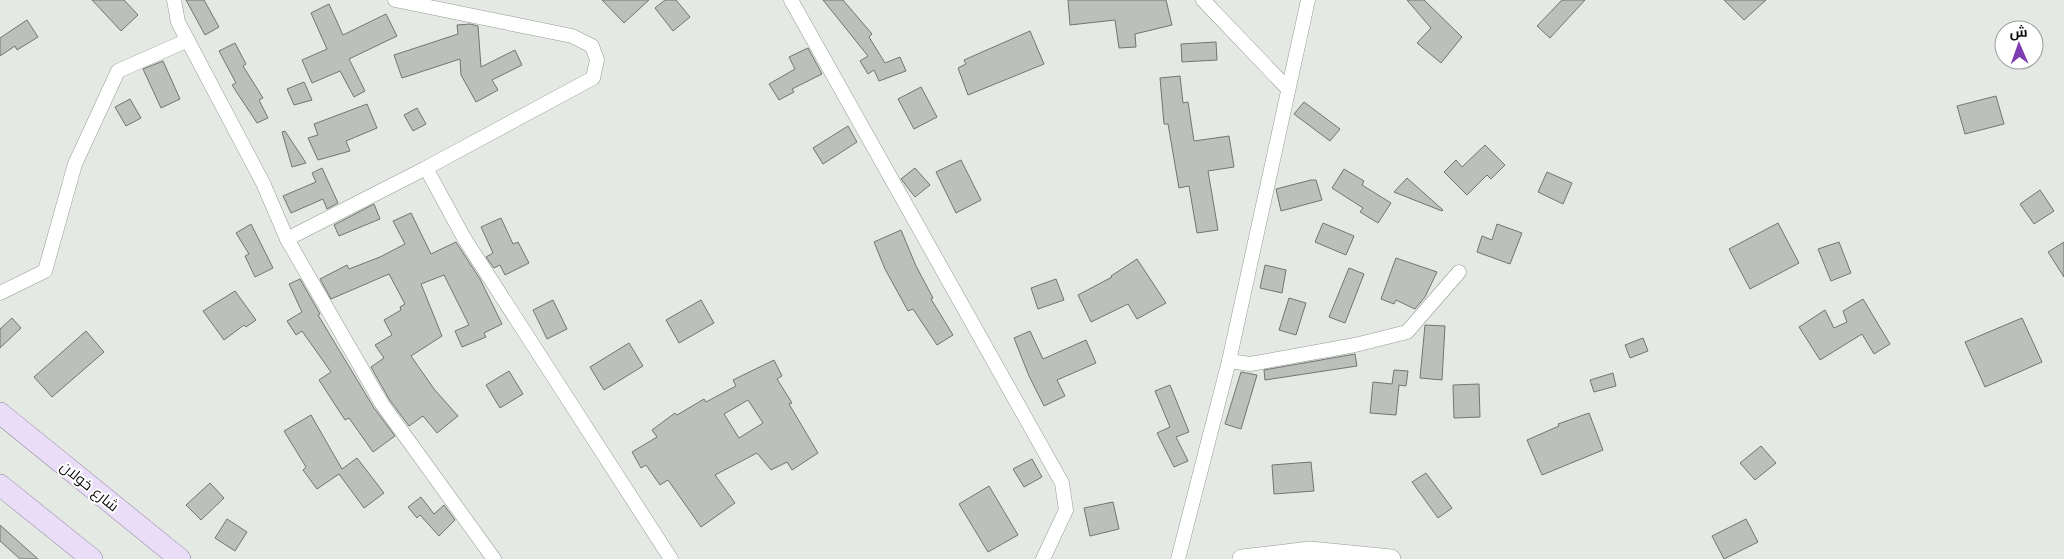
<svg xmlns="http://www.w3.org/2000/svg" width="2064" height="559" viewBox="0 0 2064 559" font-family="'Libre Baskerville',Cairo,serif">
<rect width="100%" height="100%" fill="#e4e9e4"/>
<g fill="#bbc0ba" stroke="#727671" fill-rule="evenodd">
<polygon points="92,0 124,0 138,15 121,31"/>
<polygon points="186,0 204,0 219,27 205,35"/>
<polygon points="602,0 649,0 624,23"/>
<polygon points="665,0 676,0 690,17 673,31 655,8"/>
<polygon points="823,0 843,0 872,34 869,37 885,63 900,57 906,71 879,81 874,70 868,74 860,61 868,56"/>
<polygon points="1068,0 1166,0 1172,25 1135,34 1136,47 1119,48 1115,20 1070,25"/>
<polygon points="1407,0 1424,0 1462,37 1441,63 1417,43 1431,28"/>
<polygon points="1562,0 1585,0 1550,38 1537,26"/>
<polygon points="1724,0 1766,0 1744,20"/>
<polygon points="329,4 343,35 386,14 397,36 349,59 365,91 354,97 340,71 312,83 302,60 327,49 311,13"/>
<polygon points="27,20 38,37 17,50 15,46 0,56 0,38"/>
<polygon points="470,24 478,26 481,67 515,50 522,65 492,80 498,90 476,102 461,75 460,59 402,78 394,55 458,34 457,25"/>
<polygon points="1030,31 1044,64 968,95 958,68 966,64 964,60"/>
<polygon points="1216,42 1217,60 1182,62 1181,44"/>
<polygon points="235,43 246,64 243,66 263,98 259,100 268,118 257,123 232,85 236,83 219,51"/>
<polygon points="808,48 822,74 792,89 794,92 779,100 769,84 795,69 789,57"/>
<polygon points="163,61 180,99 161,108 143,69"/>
<polygon points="1180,76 1183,103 1188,102 1194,141 1229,136 1234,167 1208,171 1218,230 1197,233 1189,186 1179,188 1168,124 1164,124 1160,78"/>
<polygon points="304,82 312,100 294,105 287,89"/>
<polygon points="921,87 937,117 914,129 898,99"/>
<polygon points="1996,96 2004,124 1965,134 1957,106"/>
<polygon points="130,99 141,118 126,126 115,107"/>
<polygon points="1304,102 1340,129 1330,141 1294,114"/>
<polygon points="367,104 377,128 346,141 350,151 318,160 308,138 318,135 314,124"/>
<polygon points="417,108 426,124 413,131 404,115"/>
<polygon points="848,126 857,142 823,164 813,148"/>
<polygon points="285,131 306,163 292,167 282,132"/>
<polygon points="1485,145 1505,165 1491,179 1487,175 1467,195 1444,172 1456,160 1462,167"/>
<polygon points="961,160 981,200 956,213 936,172"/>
<polygon points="322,168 338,203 327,209 323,199 291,213 283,196 316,182 312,173"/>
<polygon points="915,168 930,185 915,197 901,179"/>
<polygon points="1344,169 1364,181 1362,185 1391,203 1378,223 1360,212 1363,208 1332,188"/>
<polygon points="1547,172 1572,183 1563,204 1538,192"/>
<polygon points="1407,178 1443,210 1442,211 1394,192"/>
<polygon points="1311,180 1316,180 1322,200 1281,211 1276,189"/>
<polygon points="2040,190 2054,211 2034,224 2020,204"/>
<polygon points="374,204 380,219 339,236 334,225"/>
<polygon points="411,213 431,254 456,242 480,279 502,324 484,333 486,337 462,347 455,331 469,325 444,275 421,284 442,336 411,356 434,389 458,416 437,433 423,416 409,426 389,399 371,367 384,358 375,345 392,335 384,320 401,310 400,307 405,304 389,274 331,299 320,279 347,265 349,269 380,257 405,244 393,221"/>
<polygon points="501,218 513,244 518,242 529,263 505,275 500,265 494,268 486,257 493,253 481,227"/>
<polygon points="1323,223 1354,236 1346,255 1315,242"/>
<polygon points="1778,223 1799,263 1750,289 1729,249"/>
<polygon points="251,224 273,268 255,277 245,256 249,254 236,233"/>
<polygon points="1497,224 1522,233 1510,264 1477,252 1482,236 1492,240"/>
<polygon points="901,230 916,266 933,298 931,299 953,335 937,345 913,309 908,311 885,269 874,242"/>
<polygon points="1839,242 1851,273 1831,281 1818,249"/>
<polygon points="2064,242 2064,277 2048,252"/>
<polygon points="1396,258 1437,272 1425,297 1415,309 1396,300 1394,304 1381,299"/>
<polygon points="1137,259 1166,303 1137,319 1128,304 1091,322 1078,295 1112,277 1111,276"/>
<polygon points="1265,265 1286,270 1282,293 1260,288"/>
<polygon points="1349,268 1364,274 1345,323 1329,317"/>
<polygon points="300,279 320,314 318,315 374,408 395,436 373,452 349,418 345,420 319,380 331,372 302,331 296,335 287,321 302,312 289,284"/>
<polygon points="1056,279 1064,300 1038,309 1031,288"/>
<polygon points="235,291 256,320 246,327 244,325 224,340 203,311"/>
<polygon points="1289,298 1306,303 1296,335 1279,330"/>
<polygon points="1863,299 1890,344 1874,354 1862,334 1820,360 1799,327 1825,310 1834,328 1847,322 1843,311"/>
<polygon points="553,300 567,329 547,339 533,310"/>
<polygon points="701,300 714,323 679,343 666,320"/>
<polygon points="12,318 21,328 0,348 0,329"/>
<polygon points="2022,318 2042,362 1985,387 1965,342"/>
<polygon points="1425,325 1445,326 1442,380 1420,378"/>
<polygon points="86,331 104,352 52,397 34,377"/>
<polygon points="1030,331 1043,359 1086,340 1096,363 1057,380 1065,396 1044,406 1029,376 1014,338"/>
<polygon points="1643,338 1648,351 1630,358 1625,345"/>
<polygon points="629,343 643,366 604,390 590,367"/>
<polygon points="1355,354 1357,366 1265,380 1264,370"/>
<path d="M774,360L782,376L777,379L792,403L789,404L818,453L792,470L787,462L771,470L757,453L715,475L735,503L701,527L668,480L660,485L646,465L641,468L632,452L657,437L652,430L675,413L677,415L704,399L706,402L736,386L733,380ZM748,400L763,423L739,438L724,414Z"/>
<polygon points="1394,370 1408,371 1406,386 1399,385 1396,415 1370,413 1373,382 1392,384"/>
<polygon points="509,371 523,394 500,408 486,385"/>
<polygon points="1241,372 1257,375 1241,429 1225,424"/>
<polygon points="1613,373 1616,386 1594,392 1590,380"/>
<polygon points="1479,384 1480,417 1454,418 1453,385"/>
<polygon points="1170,385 1189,432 1176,437 1188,461 1174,467 1157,433 1170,427 1155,391"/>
<polygon points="1589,413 1603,450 1542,475 1527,440 1559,426 1558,424"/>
<polygon points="311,415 342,469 357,458 384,493 364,508 339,474 317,489 303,470 306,467 284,431"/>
<polygon points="1761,446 1776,463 1755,480 1740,463"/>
<polygon points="1032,459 1042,477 1024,487 1013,469"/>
<polygon points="1311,462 1314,491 1274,494 1272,465"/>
<polygon points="1426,473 1452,508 1438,518 1412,482"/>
<polygon points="210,483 224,498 201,520 186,505"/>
<polygon points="989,486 1018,535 988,552 959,504"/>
<polygon points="421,497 434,514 444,505 455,520 439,536 420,515 417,518 408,507"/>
<polygon points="1113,502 1119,529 1090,536 1084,508"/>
<polygon points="227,519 247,532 235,551 215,538"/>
<polygon points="1746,519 1758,542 1724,559 1712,536"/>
<polygon points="0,525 38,559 20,559 0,541"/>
</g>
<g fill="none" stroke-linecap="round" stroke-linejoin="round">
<defs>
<g id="street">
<polyline points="174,0 178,22 263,183 287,239 382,404 494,559"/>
<polyline points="395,0 572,36 592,46 597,60 593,78 426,168"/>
<polyline points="791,0 1062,483 1066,510 1043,559"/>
<polyline points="1203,0 1288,89"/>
<polyline points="287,239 426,168 464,238 671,559"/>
<polyline points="0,293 45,271 75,164 118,71 188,40"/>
<polyline points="1229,361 1250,364 1355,345 1407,332 1459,272"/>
<polyline points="1178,559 1229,361 1308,0"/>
</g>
<polyline id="secondary" points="1242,559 1310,551 1391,559"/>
<g id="primary">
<polyline points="0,413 180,559"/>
<polyline points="0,485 92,559"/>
</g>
</defs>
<use href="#street" stroke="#959a95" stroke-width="15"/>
<use href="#secondary" stroke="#959a95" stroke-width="20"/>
<use href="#primary" stroke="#9285a1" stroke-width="22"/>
<use href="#street" stroke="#fff" stroke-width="14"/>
<use href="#secondary" stroke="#fff" stroke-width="19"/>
<use href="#primary" stroke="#e9ddf7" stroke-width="21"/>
</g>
<g text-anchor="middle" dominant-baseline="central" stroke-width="4" stroke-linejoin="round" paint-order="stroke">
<g font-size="15" fill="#0b0c0b" stroke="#fff">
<text transform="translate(90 486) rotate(39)">شارع خولان</text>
</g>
</g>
<g transform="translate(2019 45) rotate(358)"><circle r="24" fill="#ffffff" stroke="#9d9e9d"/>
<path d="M0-4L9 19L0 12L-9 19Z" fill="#7d3cb0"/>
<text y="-8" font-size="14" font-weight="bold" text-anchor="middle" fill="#0b0c0b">ش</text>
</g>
</svg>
